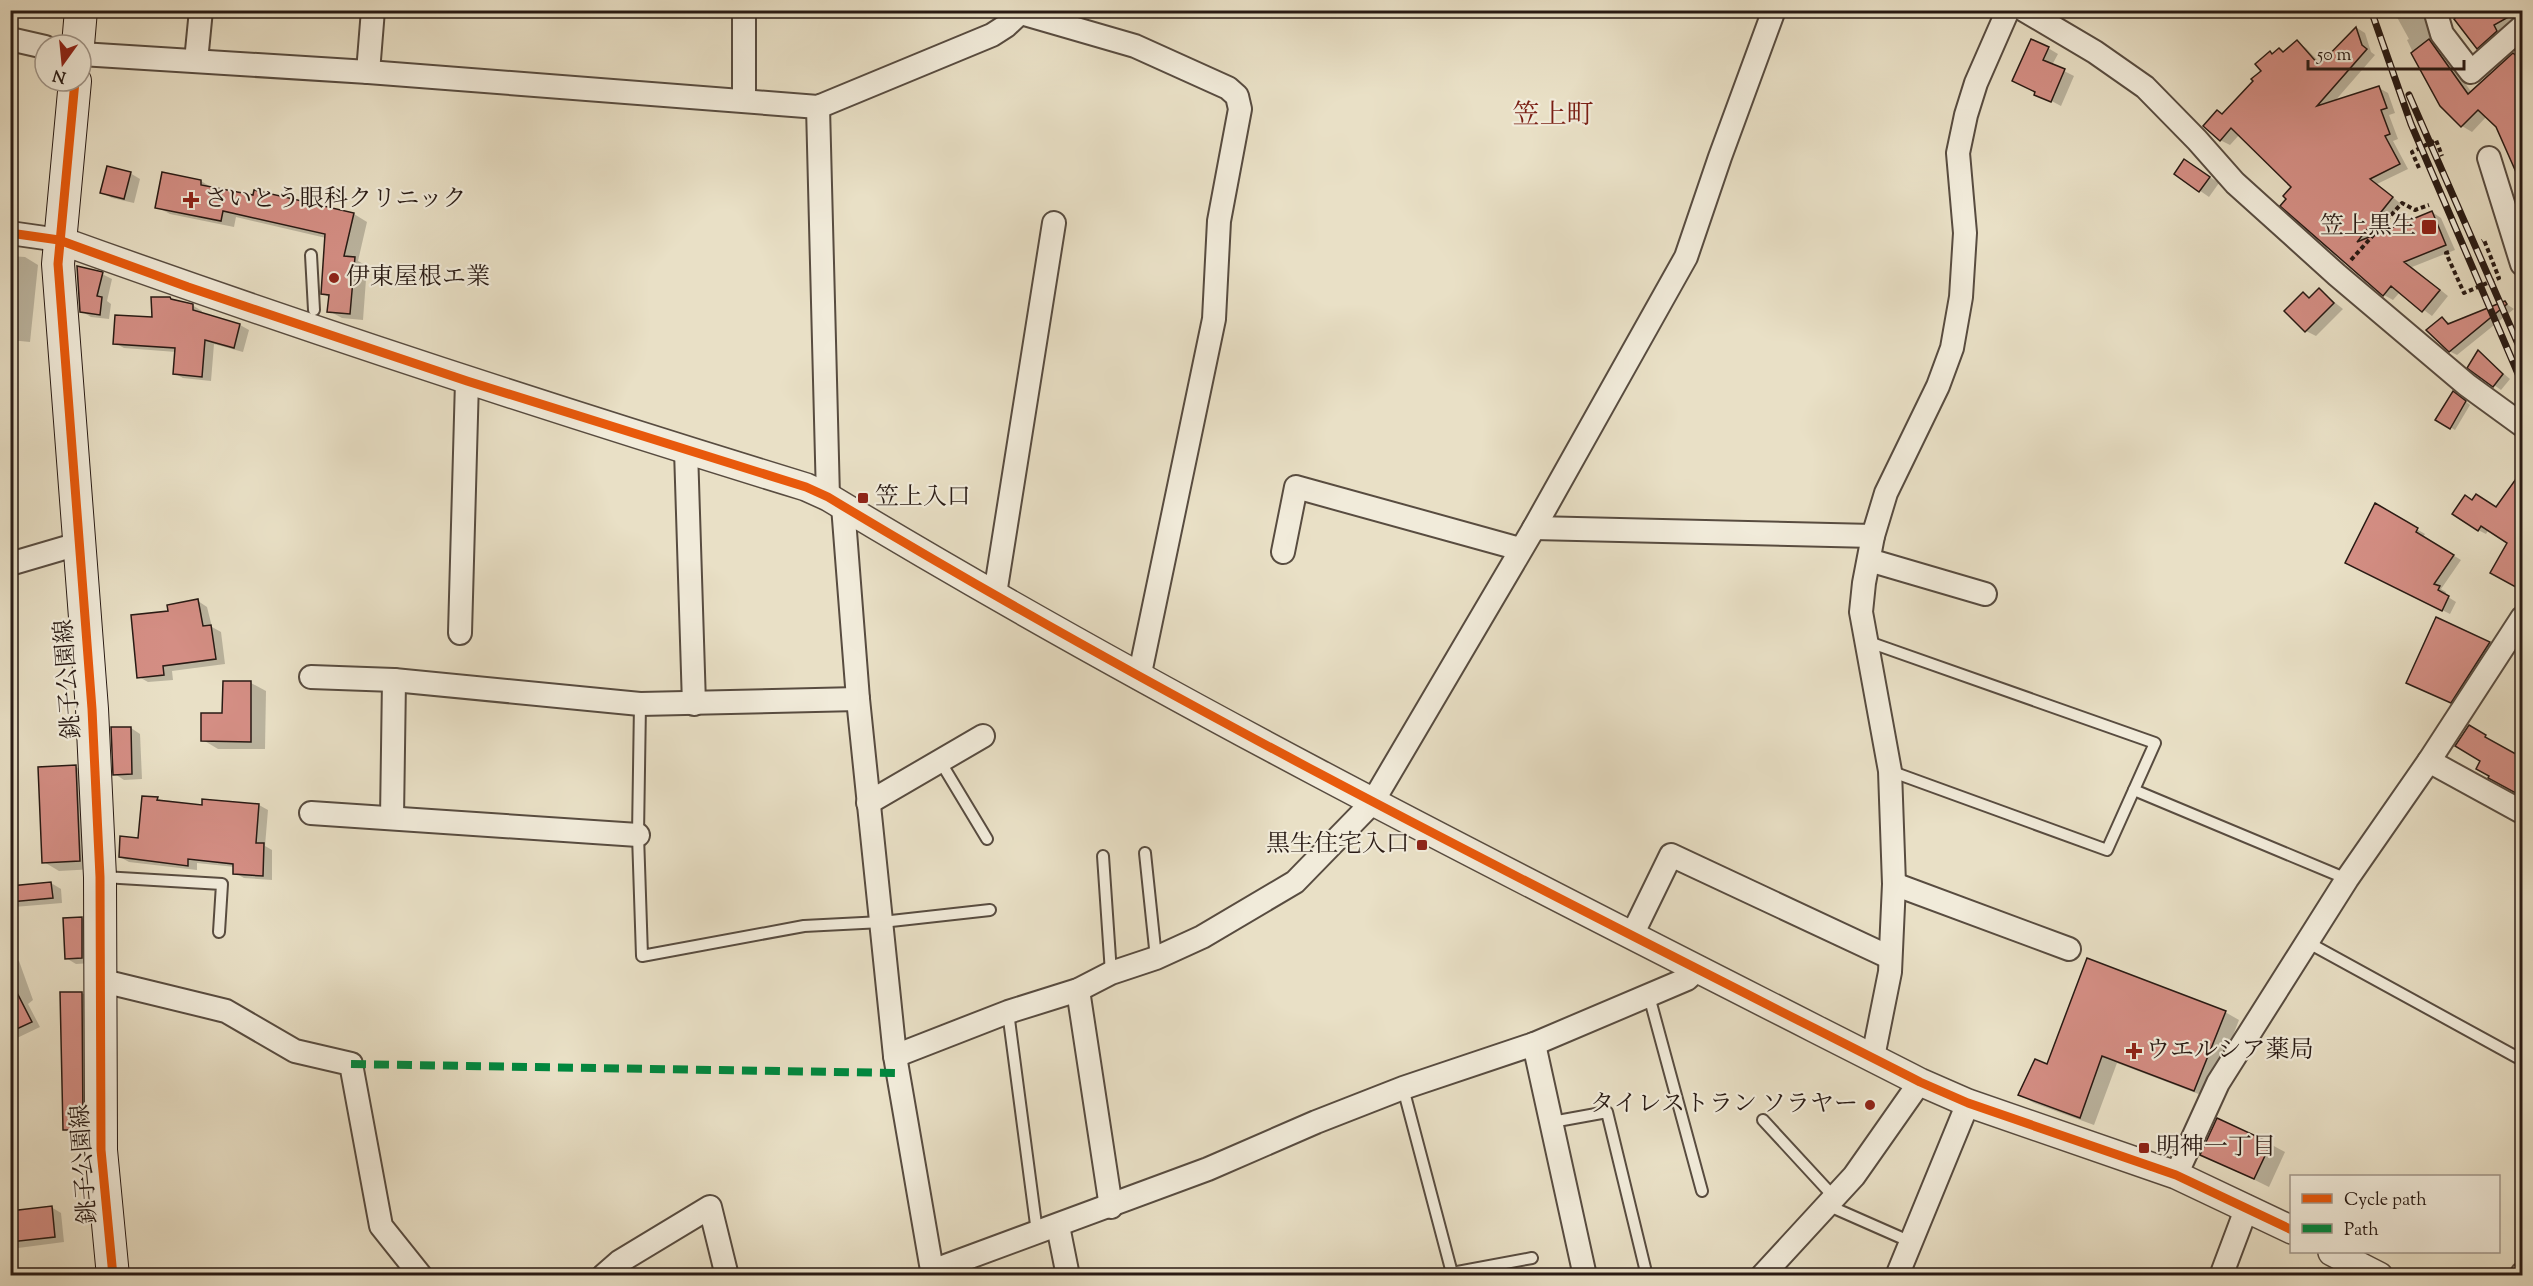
<svg xmlns="http://www.w3.org/2000/svg" width="2533" height="1286" viewBox="0 0 2533 1286" font-family="'Sorts Mill Goudy','Noto Serif JP',serif">
<rect width="100%" height="100%" fill="#e9e0c6"/>
<filter id="stains"><feTurbulence type="fractalNoise" baseFrequency=".00333" numOctaves="4"/><feColorMatrix values="0 0 0 0 .2 0 0 0 0 .09 0 0 0 0 .02 0 0 0 .5 -.17"/></filter>
<radialGradient id="worn" r=".72"><stop offset=".6" stop-color="#630" stop-opacity="0"/><stop offset="1" stop-color="#630" stop-opacity=".3"/></radialGradient>
<g fill="#0003">
<polygon points="2393,10 2423,10 2434,28 2441,49 2472,93 2513,55 2522,60 2522,189 2520,184 2522,182 2497,126 2487,116 2472,132 2462,126 2423,73 2407,40 2409,39"/>
<polygon points="2450,10 2522,10 2522,20 2488,53 2478,48"/>
<polygon points="2357,28 2365,33 2371,52 2375,55 2334,102 2379,88 2388,93 2395,113 2389,115 2398,139 2393,141 2408,169 2377,184 2401,204 2375,236 2432,212 2441,218 2455,250 2412,267 2448,296 2432,316 2400,292 2393,300 2384,295 2283,206 2294,187 2240,134 2230,145 2220,140 2223,115 2279,50 2285,53 2297,42 2306,48 2322,65"/>
<polygon points="2048,48 2058,54 2052,65 2074,76 2061,106 2023,86"/>
<polygon points="2185,161 2219,183 2209,197 2176,174"/>
<polygon points="130,173 140,179 134,203 112,198 102,193"/>
<polygon points="201,181 214,189 254,197 255,191 354,214 367,222 358,261 367,266 363,320 342,318 329,311 330,298 322,293 326,238 236,217 234,227 170,214 157,207"/>
<polygon points="10,256 25,257 38,265 30,342 10,340"/>
<polygon points="102,274 112,279 107,301 111,304 109,319 91,317 81,311"/>
<polygon points="2319,290 2343,309 2316,336 2306,331 2303,294 2311,298"/>
<polygon points="170,298 192,305 202,311 201,315 240,325 249,330 243,352 214,344 211,381 183,378 174,373 176,352 124,348 115,343 153,319"/>
<polygon points="2505,303 2514,309 2457,355 2449,351 2443,319 2450,323"/>
<polygon points="2478,352 2510,379 2501,390 2469,367"/>
<polygon points="2458,395 2470,405 2455,430 2437,419"/>
<polygon points="2473,501 2497,509 2509,542 2489,529 2486,534 2478,530"/>
<polygon points="2375,505 2425,534 2423,537 2461,560 2441,589 2446,592 2445,595 2456,602 2450,614 2355,566"/>
<polygon points="198,601 207,607 212,627 221,632 225,664 172,671 173,680 148,682 139,677 170,613"/>
<polygon points="2436,619 2494,647 2456,705 2413,685"/>
<polygon points="251,683 266,691 265,749 218,749 203,740"/>
<polygon points="131,728 140,734 142,779 124,780 115,774"/>
<polygon points="76,767 91,776 95,869 59,871 44,862"/>
<polygon points="157,798 164,802 203,806 259,805 268,810 265,846 272,850 272,880 244,878 235,873 235,867 197,863 197,870 129,862 120,857 139,840"/>
<polygon points="51,883 61,889 62,903 14,907 10,905 10,887"/>
<polygon points="82,918 91,924 92,963 76,964 66,958"/>
<polygon points="10,956 19,961 33,1000 28,1004 40,1027 17,1038 10,1036"/>
<polygon points="82,993 92,999 92,1134 75,1135 65,1129 61,994"/>
<polygon points="2225,1012 2239,1020 2209,1098 2117,1063 2094,1125 2034,1103 2020,1095 2048,1066"/>
<polygon points="2270,1144 2285,1152 2269,1187 2202,1154"/>
<polygon points="51,1207 61,1213 64,1242 18,1248 10,1243 10,1212"/>
<polygon points="10,1261 13,1262 14,1276 10,1276"/>
</g>
<g fill="#d48e84" stroke="#281a14" stroke-width="1.5">
<polygon points="2464,10 2521,10 2494,25 2497,31 2477,49 2454,19"/>
<polygon points="2356,27 2362,45 2367,49 2317,106 2379,86 2387,108 2381,110 2390,134 2385,136 2400,164 2370,179 2393,197 2357,242 2432,211 2446,245 2404,262 2440,290 2422,312 2391,286 2383,296 2280,206 2286,199 2283,196 2291,187 2231,128 2220,141 2203,126 2217,110 2222,114 2253,81 2251,79 2261,71 2255,64 2270,51 2272,54 2279,48 2283,52 2297,40 2319,65"/>
<polygon points="2031,39 2049,47 2043,60 2065,69 2051,102 2034,95 2035,92 2012,81"/>
<polygon points="2429,39 2468,94 2513,53 2523,62 2523,188 2496,127 2478,110 2461,127 2440,106 2411,53"/>
<polygon points="2184,159 2210,177 2199,192 2174,174"/>
<polygon points="107,166 131,172 124,199 100,193"/>
<polygon points="162,172 201,180 201,185 253,195 254,190 354,213 344,256 355,257 350,314 327,312 329,295 321,294 325,234 223,211 221,221 155,208"/>
<polygon points="77,266 103,272 97,296 102,297 100,315 80,312"/>
<polygon points="2319,288 2334,303 2305,332 2284,311 2303,292 2309,298"/>
<polygon points="151,297 170,297 171,299 193,304 193,310 240,324 234,348 205,340 202,377 173,374 175,348 113,344 115,315 152,317"/>
<polygon points="2505,301 2507,304 2449,352 2426,330 2442,317 2448,324"/>
<polygon points="2478,350 2503,374 2493,387 2467,368"/>
<polygon points="2453,391 2466,401 2450,429 2435,420"/>
<polygon points="2523,469 2523,591 2490,573 2507,543 2481,526 2478,531 2452,514 2465,495 2472,500 2476,494 2496,507"/>
<polygon points="2375,503 2418,528 2416,532 2454,555 2434,584 2440,586 2438,590 2449,596 2442,611 2345,563"/>
<polygon points="198,599 203,626 211,625 216,659 163,666 164,675 137,678 131,615 168,611 167,605"/>
<polygon points="2436,617 2490,642 2451,703 2406,683"/>
<polygon points="223,681 251,681 251,742 201,741 201,713 222,713"/>
<polygon points="2469,725 2486,735 2485,737 2523,758 2523,797 2488,778 2489,776 2476,769 2480,761 2455,746"/>
<polygon points="111,727 131,727 132,774 113,775"/>
<polygon points="76,765 80,861 42,863 38,767"/>
<polygon points="142,796 158,797 157,800 202,805 202,799 259,804 256,843 264,843 263,876 233,874 233,864 188,859 188,866 119,857 120,836 138,838"/>
<polygon points="51,882 53,898 10,902 10,886"/>
<polygon points="82,917 82,958 65,959 63,918"/>
<polygon points="2087,958 2226,1011 2194,1091 2102,1056 2080,1118 2018,1095 2035,1059 2047,1064"/>
<polygon points="10,979 32,1022 10,1032"/>
<polygon points="60,992 82,992 83,1130 63,1130"/>
<polygon points="2217,1118 2271,1143 2254,1179 2200,1155"/>
<polygon points="52,1206 55,1237 10,1242 10,1211"/>
</g>
<g fill="none" stroke-linecap="round" stroke-linejoin="round">
<defs>
<g id="service">
<polyline points="311,255 314,310"/>
<polyline points="1866,641 2155,743 2107,850 1890,771"/>
<polyline points="640,704 638,835 642,956 804,926 882,922 990,910"/>
<polyline points="940,761 987,839"/>
<polyline points="2134,790 2347,879"/>
<polyline points="1145,853 1156,958"/>
<polyline points="1103,856 1111,973"/>
<polyline points="103,877 222,884 219,932"/>
<polyline points="2307,942 2522,1060"/>
<polyline points="1649,996 1702,1191"/>
<polyline points="1008,1012 1037,1232"/>
<polyline points="1403,1088 1452,1273 1532,1258"/>
<polyline points="1763,1120 1834,1197"/>
<polyline points="1552,1122 1607,1112 1647,1276"/>
<polyline points="1827,1205 1911,1242"/>
</g>
<g id="minor">
<polyline points="744,10 744,100"/>
<polyline points="2024,10 2095,52 2145,87 2197,140 2235,183 2337,275 2467,385 2522,425"/>
<polyline points="2435,10 2442,34 2471,72 2522,27"/>
<polyline points="1021,13 1135,46 1228,88 1237,96 1240,109 1219,221 1214,319 1139,678"/>
<polyline points="10,39 45,47"/>
<polyline points="81,54 368,72 818,107 992,35 1006,26 1023,10"/>
<polyline points="196,61 201,10"/>
<polyline points="368,72 373,10"/>
<polyline points="818,107 828,497"/>
<polyline points="2489,158 2522,264"/>
<polyline points="10,233 59,240"/>
<polyline points="686,450 694,704"/>
<polyline points="843,506 858,699 895,1056 933,1276"/>
<polyline points="1534,528 1873,536"/>
<polyline points="1283,552 1296,487 1520,549"/>
<polyline points="1869,560 1985,594"/>
<polyline points="10,564 78,544"/>
<polyline points="995,594 1054,223"/>
<polyline points="460,633 467,381"/>
<polyline points="311,677 394,680 640,704 858,699"/>
<polyline points="2429,761 2522,812"/>
<polyline points="868,803 983,736"/>
<polyline points="311,813 638,835"/>
<polyline points="392,818 394,680"/>
<polyline points="1894,884 2069,949"/>
<polyline points="1632,935 1671,855 1889,957"/>
<polyline points="99,980 226,1011 295,1051 351,1064 381,1226 421,1276"/>
<polyline points="1078,990 1111,1207"/>
<polyline points="1534,1044 1585,1276"/>
<polyline points="895,1056 1008,1012 1078,990 1111,973 1156,958 1202,937 1295,882 1372,803 1534,528 1686,257 1720,157 1774,10"/>
<polyline points="1873,1057 1890,972 1894,884 1890,771 1861,612 1864,583 1873,536 1886,493 1938,386 1952,348 1961,297 1965,233 1958,153 1966,115 1976,83 2008,10"/>
<polyline points="2176,1175 2218,1083 2347,879 2429,761 2522,618"/>
<polyline points="1058,1226 1068,1276"/>
<polyline points="932,1271 1208,1169 1316,1122 1403,1088 1534,1044 1687,979 1699,968"/>
<polyline points="603,1276 619,1262 710,1207 727,1276"/>
<polyline points="1762,1276 1854,1176 1920,1082"/>
<polyline points="1897,1276 1968,1103"/>
<polyline points="2221,1276 2247,1207"/>
<polyline points="2522,1276 2522,1274"/>
</g>
<g id="tertiary">
<path d="M59,240C306,329 555,410 806,487L828,497C1182,711 1552,895 1920,1082L1968,1103L2176,1175L2292,1230"/>
<polyline points="2332,1252 2379,1276"/>
</g>
<g id="secondary">
<polyline points="78,45 81,10"/>
<polyline points="75,81 58,264 92,709 100,877 101,1150 113,1276"/>
</g>
</defs>
<use href="#service" stroke="#584c40" stroke-width="14"/>
<use href="#minor" stroke="#584c40" stroke-width="26"/>
<use href="#tertiary" stroke="#584c40" stroke-width="30"/>
<use href="#secondary" stroke="#281a14" stroke-width="34"/>
<g stroke="#281a14" stroke-width="4" stroke-dasharray="4.5 3" stroke-linecap="butt">
<polyline points="2419,168 2412,152 2436,140 2442,156"/>
<polyline points="2449,252 2446,253 2464,293 2499,278 2484,240 2482,241"/>
<polyline points="2351,260 2402,203 2415,210 2429,205"/>
</g>
<use href="#service" stroke="#f1ebda" stroke-width="10"/>
<use href="#minor" stroke="#f1ebda" stroke-width="22"/>
<use href="#tertiary" stroke="#f1ebda" stroke-width="27"/>
<use href="#secondary" stroke="#f1ebda" stroke-width="32"/>
<defs>
<g id="rail">
<polyline points="2371,10 2411,124 2522,383"/>
<polyline points="2409,95 2522,353"/>
</g>
</defs>
<use href="#rail" stroke="#281a14" stroke-width="7"/>
<use href="#rail" stroke="#f1ebda" stroke-width="4.5" stroke-dasharray="14" stroke-linecap="butt"/>
<polyline stroke="#00873e" stroke-width="8" stroke-dasharray="15 8" stroke-linecap="butt" points="351,1064 898,1073"/>
<defs>
<g id="cycleway">
<polyline points="75,81 58,264 92,709 100,877 101,1150 113,1276"/>
<path d="M10,233L59,240L188,287L467,381L806,487L828,497C1182,711 1552,895 1920,1082L1968,1103L2176,1175L2292,1230"/>
</g>
</defs>
<use href="#cycleway" stroke="#f1ebda" stroke-width="13"/>
<use href="#cycleway" stroke="#e8590c" stroke-width="9"/>
</g>
<g fill="#8f2418" stroke="#f1ebda" stroke-width="2">
<path d="M188 191h6v6h6v6h-6v6h-6v-6h-6v-6h6z"/>
<rect x="2421" y="219" width="16" height="16" rx="3"/>
<circle cx="334" cy="278" r="6"/>
<rect x="857" y="492" width="12" height="12" rx="3"/>
<rect x="1416" y="839" width="12" height="12" rx="3"/>
<path d="M2131 1042h6v6h6v6h-6v6h-6v-6h-6v-6h6z"/>
<circle cx="1870" cy="1105" r="6"/>
<rect x="2138" y="1142" width="12" height="12" rx="3"/>
</g>
<g text-anchor="middle" dominant-baseline="central" stroke-width="4.5" stroke-linejoin="round" paint-order="stroke">
<g font-size="24" fill="#281a14" stroke="#f1ebda" text-anchor="start">
<text x="204" y="200">さいとう眼科クリニック</text>
<text x="2416" y="227" text-anchor="end">笠上黒生</text>
<text x="346" y="278">伊東屋根エ業</text>
<text x="875" y="498">笠上入口</text>
<text x="1410" y="845" text-anchor="end">黒生住宅入口</text>
<text x="2146" y="1051">ウエルシア薬局</text>
<text x="1858" y="1105" text-anchor="end">タイレストラン ソラヤー</text>
<text x="2156" y="1148">明神一丁目</text>
</g>
<g font-size="24" fill="#281a14" stroke="#f1ebda">
<text transform="translate(69 679) rotate(-94)">銚子公園線</text>
<text transform="translate(85 1164) rotate(-94)">銚子公園線</text>
</g>
<g font-size="27" fill="#7a1f14" stroke="#f1ebda">
<text x="1553" y="116">笠上町</text>
</g>
</g>
<rect width="2533" height="1286" fill="none" stroke="#e9e0c6" stroke-width="36"/>
<rect x="12" y="12" width="2509" height="1262" fill="none" stroke="#281a14" stroke-width="3"/>
<rect x="18" y="18" width="2497" height="1250" fill="none" stroke="#281a14" stroke-width="1.5"/>
<rect x="2290" y="1175" width="210" height="78" fill="#f1ebda" stroke="#a1978b" stroke-width="1.5"/>
<rect x="2302" y="1194" width="30" height="9" fill="#e8590c" stroke="#a1978b" stroke-width="1.5"/>
<text x="2344" y="1205" font-size="18" fill="#281a14">Cycle path</text>
<rect x="2302" y="1224" width="30" height="9" fill="#00873e" stroke="#a1978b" stroke-width="1.5"/>
<text x="2344" y="1235" font-size="18" fill="#281a14">Path</text>
<g transform="translate(63 63) rotate(195)"><circle r="28" fill="#f1ebda" stroke="#a1978b" stroke-width="1.5"/>
<path d="M0-4.5L10 22L0 15L-10 22Z" fill="#8f2418"/>
<text y="-9" font-size="16" font-weight="bold" text-anchor="middle" fill="#281a14">N</text>
</g>
<path d="M2308 60v9h156v-9" fill="none" stroke="#281a14" stroke-width="3"/>
<text x="2317" y="60" font-size="18" fill="#281a14" stroke="#f1ebda" stroke-width="4.5" paint-order="stroke">50 m</text>
<rect width="100%" height="100%" filter="url(#stains)"/>
<rect width="100%" height="100%" fill="url(#worn)"/>
</svg>
